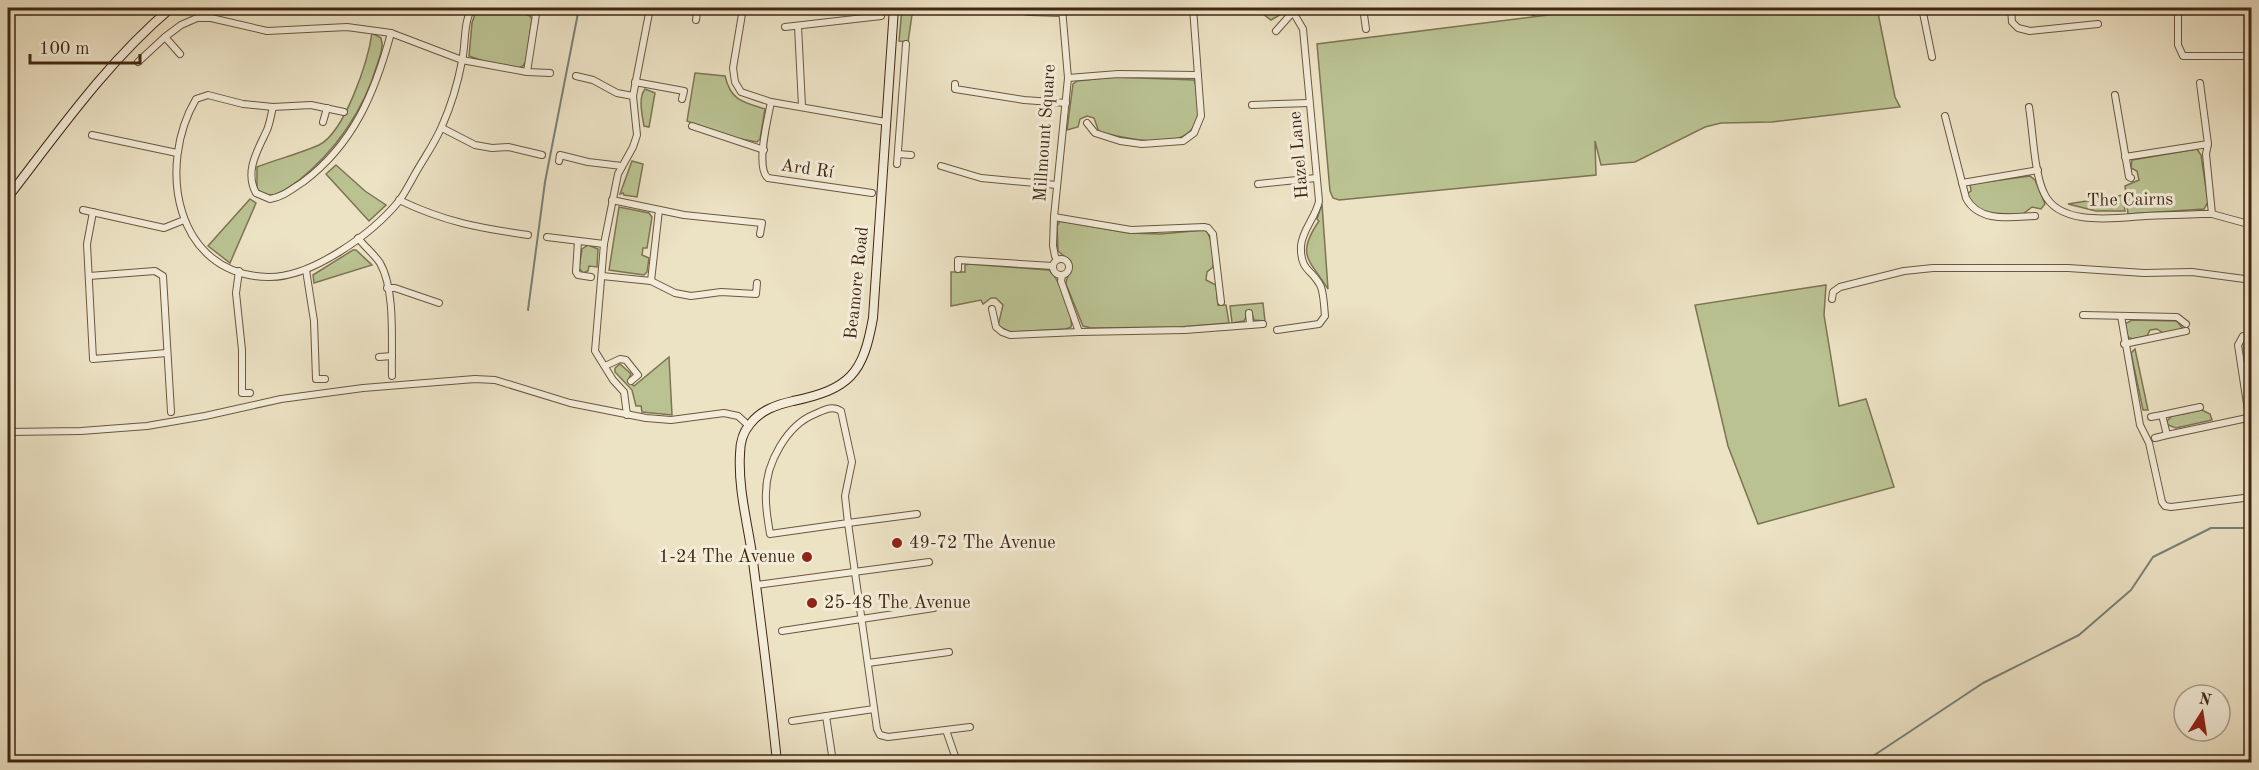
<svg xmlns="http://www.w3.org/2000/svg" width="2259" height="770" viewBox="0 0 2259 770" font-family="'Old Standard TT',serif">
<rect width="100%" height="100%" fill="#ece2c4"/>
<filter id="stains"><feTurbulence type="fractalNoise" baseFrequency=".00333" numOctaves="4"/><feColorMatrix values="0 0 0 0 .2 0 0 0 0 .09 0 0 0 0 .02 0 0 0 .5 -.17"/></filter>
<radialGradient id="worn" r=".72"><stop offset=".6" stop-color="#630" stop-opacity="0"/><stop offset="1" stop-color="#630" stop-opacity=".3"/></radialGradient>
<g fill="#bac292" stroke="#7d7452" stroke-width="1.5">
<polygon points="477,8 521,8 520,12 530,16 532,19 526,61 523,66 518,68 486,62 469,56 472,23"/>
<polygon points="902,8 913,8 908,42 899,41"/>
<polygon points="1239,8 1280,8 1283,13 1271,20 1255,8 1239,14"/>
<polygon points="1580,8 1877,8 1895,97 1900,107 1772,122 1721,123 1705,127 1635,162 1601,165 1595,141 1596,175 1339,200 1333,198 1330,191 1317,44 1580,11"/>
<path d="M372,33L381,38C384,47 380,56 377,65C364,110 335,152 298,181C290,186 280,195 270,195C265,195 261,192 257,190V167C277,159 299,154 319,145C345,132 368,61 372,33Z"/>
<path d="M695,73L725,76C731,101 743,102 765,109L760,139L757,142L730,137L687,121Z"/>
<path d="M1114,77L1194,80C1197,87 1197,95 1198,103C1203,159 1132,139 1099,132L1094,118L1087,116L1080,119L1078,127L1067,130L1073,84L1077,81Z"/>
<path d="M645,89L655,93L649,127L644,126C642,114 638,98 645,89Z"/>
<polygon points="2197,149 2201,155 2208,202 2204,209 2128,214 2125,186 2139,180 2137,171 2131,168 2132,160"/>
<polygon points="632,161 643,164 637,197 624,195 623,193 620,194"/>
<polygon points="336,165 365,191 386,205 369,221 326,174"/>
<path d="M2030,176L2035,180L2045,204L2041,209L2032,207L2023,214C2000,214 1978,218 1967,194L1971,191L1970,184Z"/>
<polygon points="2123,195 2125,211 2096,211 2068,204"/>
<polygon points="250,199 256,203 230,263 208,246"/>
<path d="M1322,204L1328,289C1310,260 1295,256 1319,221L1317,219Z"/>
<polygon points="619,207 649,213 652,217 647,248 643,248 642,255 649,258 647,272 644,275 609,270"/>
<path d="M1060,221L1129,233L1160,234L1205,230C1213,238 1214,256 1213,267L1207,272L1206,280L1216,285L1218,305H1226L1229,323L1180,327L1091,328L1083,326L1066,284C1066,276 1073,271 1071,262L1058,251L1057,226Z"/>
<polygon points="588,245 598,249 597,267 589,266 588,271 583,273 579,268 582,249"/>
<polygon points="353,250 356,250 372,265 314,283 313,275"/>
<path d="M969,264L1049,270C1058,277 1074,316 1071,327L1066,329L1010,332L998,326L1003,305L996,298H991L983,304L981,300L951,306V272H965V265Z"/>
<polygon points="1826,285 1824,315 1839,406 1866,399 1894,487 1758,524 1728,446 1695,305"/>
<polygon points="1263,303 1265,321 1254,320 1251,310 1246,311 1246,317 1244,321 1232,323 1230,306"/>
<polygon points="2132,320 2177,321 2183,329 2163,333 2157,329 2150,330 2147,336 2132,339 2128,337 2125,324"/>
<polygon points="2247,339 2251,339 2251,406 2241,350 2241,344"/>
<polygon points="2135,349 2148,410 2143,410 2131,353"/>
<polygon points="669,357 672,415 642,412 641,406 636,406 632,390 615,372 615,368 620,364 631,374 628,381 634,386"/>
<polygon points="2202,410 2210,414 2212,420 2176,428 2168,425 2167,421 2172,416"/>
</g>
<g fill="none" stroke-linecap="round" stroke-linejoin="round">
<g stroke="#778078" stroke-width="2">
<polyline points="528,310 545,182 579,8"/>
<polyline points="1864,762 1983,683 2079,635 2131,590 2153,557 2211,528 2252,528"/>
</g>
<defs>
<g id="minor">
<polyline points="672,8 697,12 696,20"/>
<polyline points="743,8 733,68 735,82 741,92 771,102 886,122"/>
<polyline points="1002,8 1030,12 1063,13"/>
<polyline points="1363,8 1366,29"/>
<polyline points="1533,8 1534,12"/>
<polyline points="1922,8 1932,57"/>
<polyline points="2011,8 2012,22 2018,28 2030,31 2098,24"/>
<polyline points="2178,8 2178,45 2183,56 2252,56"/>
<polyline points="521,9 536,12"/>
<polyline points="798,26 802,106"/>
<polyline points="785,27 881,16"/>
<polyline points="1276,31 1293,12"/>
<polyline points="165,37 180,54"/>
<polyline points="138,62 165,37 181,25 197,18 211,18 267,31 347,27 391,33"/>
<polyline points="527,72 537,8"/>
<polyline points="576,76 593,80 617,93 633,96"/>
<polyline points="1068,78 1118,74 1198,75"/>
<polyline points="635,82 684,91 682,99"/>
<polyline points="2200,83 2208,144 2206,154 2212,214"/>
<polyline points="955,84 955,89 1024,100 1066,103"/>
<polyline points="2115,95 2129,177 2131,178"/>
<path d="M771,102C768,118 755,168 768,178L872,193"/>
<polyline points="1252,105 1309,103"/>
<path d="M273,107C271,115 270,123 267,130C258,150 244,171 256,193L270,199C283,197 292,189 303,182C354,144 375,92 391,33L462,60L527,72L550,73"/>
<path d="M2029,107C2033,131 2034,173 2044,193C2059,227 2116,218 2145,216C2164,215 2182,215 2201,214H2212L2252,225"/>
<path d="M344,112L311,105L273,107L243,104L208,95L196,99C157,165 174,275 268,277C311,278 372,234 399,201C405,193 410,183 415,174C424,158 435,143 442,126C451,106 458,82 462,61C466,44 463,23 472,8"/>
<path d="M1945,116L1966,198C1979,223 2011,217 2035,216"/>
<polyline points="323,122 327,108"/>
<polyline points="1087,123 1095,133 1120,141 1142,144 1183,141 1194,133 1201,116 1193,8"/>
<polyline points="692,126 764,150"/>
<polyline points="442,128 475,145 492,148 508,147 542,155"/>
<polyline points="92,135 177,153"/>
<polyline points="898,154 911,155"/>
<polyline points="2125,157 2208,144"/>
<polyline points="559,161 560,155 588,162 622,166"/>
<polyline points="897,164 906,44"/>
<polyline points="941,166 981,178 1057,185"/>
<polyline points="1962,183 2038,170"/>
<polyline points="1258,184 1316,178"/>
<path d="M399,200C445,222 479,228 528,235"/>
<polyline points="612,200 684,215 762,223 760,234"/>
<polyline points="83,210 164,228 184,220"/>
<polyline points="93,212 87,244 93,359 167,353"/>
<polyline points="1054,217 1131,230 1204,227 1208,228 1213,234 1221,302"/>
<polyline points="547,237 604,244"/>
<path d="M358,238C365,247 374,254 380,263C396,291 391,344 392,376"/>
<polyline points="578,241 576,272 578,275 591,277"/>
<circle cx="1061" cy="267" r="8"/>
<polyline points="1057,260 1055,256 1053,246 1054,217 1068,78 1062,8"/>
<polyline points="958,269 958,260 1053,266"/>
<polyline points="306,270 314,321 316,379 325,379"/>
<polyline points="239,271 236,293 242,350 242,393 250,393"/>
<polyline points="1062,275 1061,281 1079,332 1185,330 1263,324"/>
<polyline points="89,276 155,271 163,276 171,412"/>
<polyline points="602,276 651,281 675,293 691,296 721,292 756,294 757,283"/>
<polyline points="651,281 659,210"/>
<polyline points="387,288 395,288 439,303"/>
<polyline points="1832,299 1833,292 1840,287 1904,271 1933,268 2068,268 2144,273 2192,272 2252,280"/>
<polyline points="992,309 996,327 1002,332 1010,335 1079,332"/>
<polyline points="1249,313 1250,325"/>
<polyline points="2083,315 2177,317 2186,324"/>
<polyline points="2121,316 2140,425 2149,443 2162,502 2165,506 2171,507 2252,497"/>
<path d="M1277,330L1319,324L1325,316C1324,306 1324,296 1321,287C1313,269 1300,272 1301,246C1302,230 1316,217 1319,201L1303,29L1293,12L1287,8"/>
<polyline points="2124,344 2186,331"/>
<polyline points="379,357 392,356"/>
<polyline points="605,366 620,359 626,360 638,375 631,381"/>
<polyline points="2200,407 2162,415 2167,435 2252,417"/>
<polyline points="627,415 624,392 613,380 595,351 604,244 618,174 633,147 637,135 633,96 650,8"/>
<polyline points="2151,417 2162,415"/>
<polyline points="2249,417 2238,345 2243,336 2252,336"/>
<polyline points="8,432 81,431 147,426 205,416 281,399 363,388 475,379 495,380 570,403 646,418 671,420 724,413 738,416 748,425"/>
<polyline points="2155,438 2167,435"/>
<path d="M917,514C894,517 871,520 848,523L770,534C768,520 765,507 766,493C766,463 787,425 815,414C824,410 832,405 841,411L852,462L845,496L848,523L877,729L880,735L888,737L970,727"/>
<polyline points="756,585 929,562"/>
<polyline points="782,631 934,608"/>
<polyline points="868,663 949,652"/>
<polyline points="826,716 833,762"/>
<polyline points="792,721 874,709"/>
<polyline points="946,730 957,762"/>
</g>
<g id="secondary">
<path d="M8,197C59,131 107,62 171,8"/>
<path d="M777,762C770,693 761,623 752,554C747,521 738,487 740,454C740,443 743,432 750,424C761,410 776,405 793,401C850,389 863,374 873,318L894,8"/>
</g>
</defs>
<use href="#minor" stroke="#6b563f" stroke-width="8"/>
<use href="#secondary" stroke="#402713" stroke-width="10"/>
<use href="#minor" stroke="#f3ecd9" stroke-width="6"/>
<use href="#secondary" stroke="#f3ecd9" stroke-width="8"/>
</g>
<g fill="#8f2418" stroke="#f3ecd9" stroke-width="2">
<circle cx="897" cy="543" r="6"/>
<circle cx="807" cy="557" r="6"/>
<circle cx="812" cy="603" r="6"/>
</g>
<g text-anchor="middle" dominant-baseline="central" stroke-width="6" stroke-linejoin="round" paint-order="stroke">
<g font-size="18" fill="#402713" stroke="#f3ecd9">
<text transform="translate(1045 133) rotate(-86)">Millmount Square</text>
<text transform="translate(1299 155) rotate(-95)">Hazel Lane</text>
<text transform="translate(807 169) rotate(8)">Ard Rí</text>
<text transform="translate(2130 200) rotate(-1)">The Cairns</text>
<text transform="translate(857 283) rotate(-84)">Beamore Road</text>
</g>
<g font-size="18" fill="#402713" stroke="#f3ecd9" text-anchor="start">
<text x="909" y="543">49-72 The Avenue</text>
<text x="795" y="557" text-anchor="end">1-24 The Avenue</text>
<text x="824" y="603">25-48 The Avenue</text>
</g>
</g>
<rect width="2259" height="770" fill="none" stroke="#ece2c4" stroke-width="30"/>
<rect x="9" y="9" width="2241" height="752" fill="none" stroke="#402713" stroke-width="3"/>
<rect x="15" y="15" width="2229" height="740" fill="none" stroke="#402713" stroke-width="1.5"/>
<g transform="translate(2202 713) rotate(12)"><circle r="28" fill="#f3ecd9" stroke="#ab9d8a" stroke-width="1.5"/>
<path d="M0-4.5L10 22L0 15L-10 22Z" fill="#8f2418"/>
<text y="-9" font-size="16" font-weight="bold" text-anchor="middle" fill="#402713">N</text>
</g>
<path d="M30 54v9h110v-9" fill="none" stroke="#402713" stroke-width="3"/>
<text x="39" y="54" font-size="18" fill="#402713" stroke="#f3ecd9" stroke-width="4.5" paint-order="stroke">100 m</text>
<rect width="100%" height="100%" filter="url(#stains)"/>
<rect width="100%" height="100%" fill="url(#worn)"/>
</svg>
